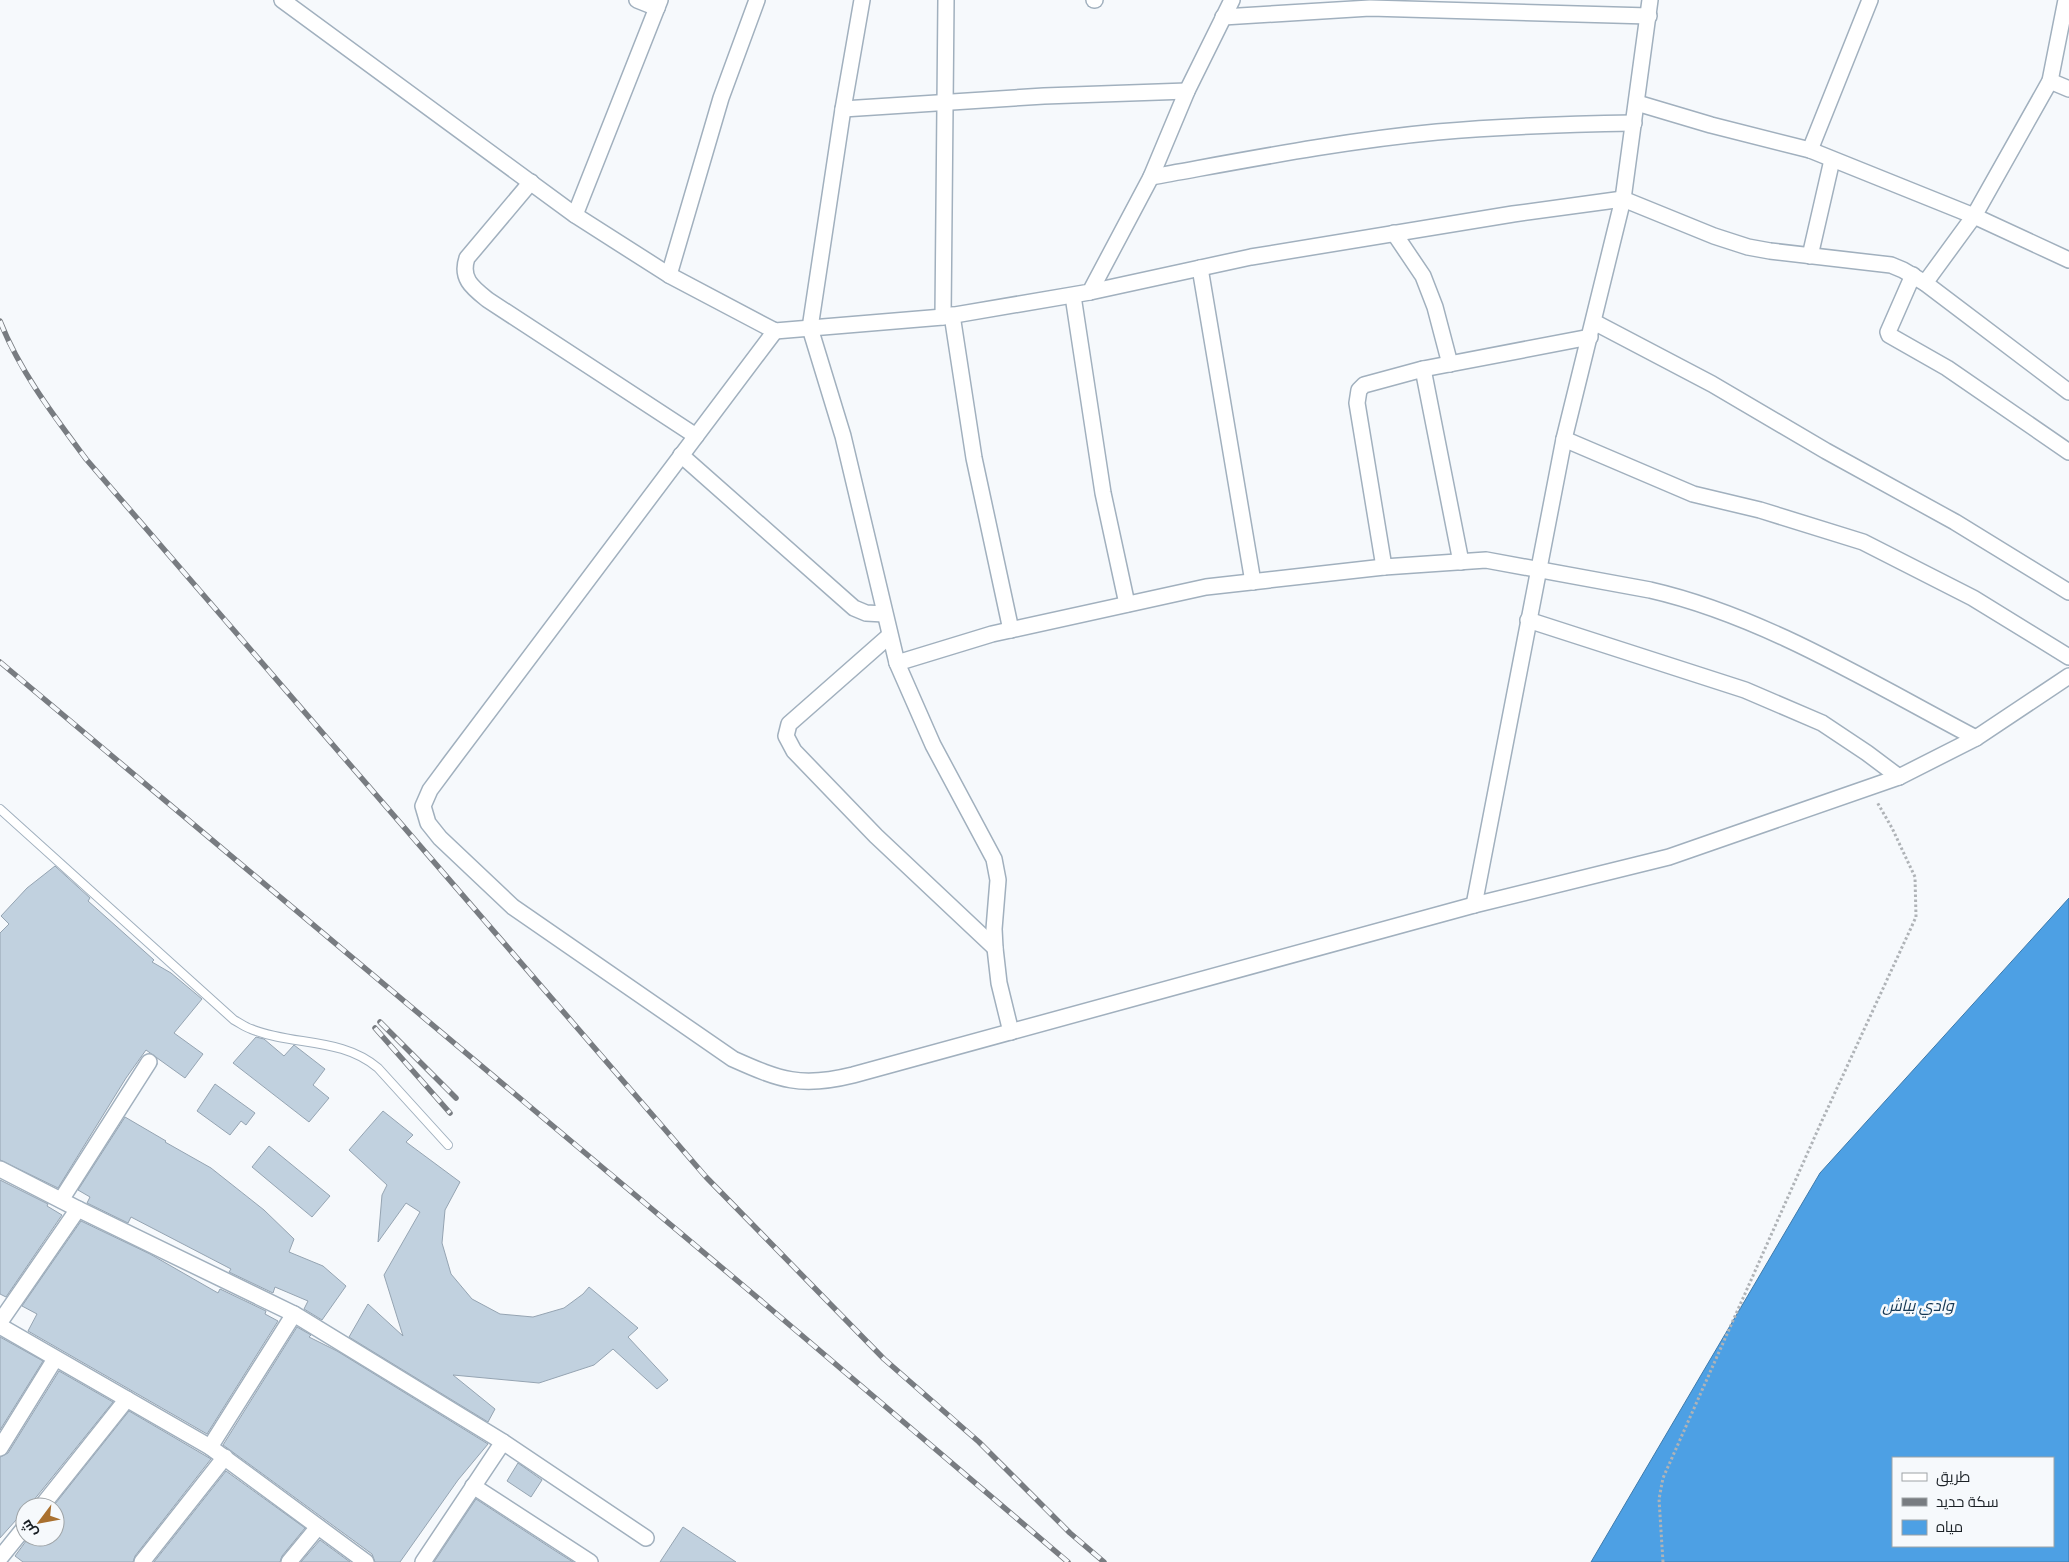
<svg xmlns="http://www.w3.org/2000/svg" width="2069" height="1562" viewBox="0 0 2069 1562" font-family="Signika,Cairo,sans-serif">
<rect width="100%" height="100%" fill="#f6f9fc"/>
<path fill="#4da0e4" stroke="#3e7aab" fill-rule="evenodd" d="M2069,898V1562H1591L1820,1173ZM1893,1458H2053V1546H1893Z"/>
<g fill="#c1d1df" stroke="#95a4b2">
<polygon points="55,866 90,898 88,901 154,960 152,962 171,973 202,999 174,1033 203,1054 185,1078 146,1050 126,1078 58,1188 0,1160 0,933 9,924 1,916 27,888"/>
<polygon points="256,1037 264,1039 284,1056 294,1045 325,1069 313,1085 329,1098 309,1122 233,1063"/>
<polygon points="215,1084 255,1113 246,1125 241,1121 230,1135 197,1111"/>
<polygon points="383,1111 413,1135 406,1142 460,1182 445,1210 442,1243 451,1274 472,1299 500,1314 533,1317 564,1308 583,1294 589,1287 638,1328 628,1337 668,1380 657,1389 613,1349 594,1365 539,1383 453,1375 495,1409 488,1422 349,1337 368,1304 403,1336 384,1275 420,1212 406,1203 378,1242 382,1195 387,1185 349,1150"/>
<polygon points="125,1117 166,1141 165,1142 211,1168 264,1210 294,1239 289,1252 323,1266 346,1286 322,1320 304,1309 308,1301 275,1287 273,1293 229,1272 231,1269 131,1217 128,1223 87,1203 90,1197 78,1190"/>
<polygon points="269,1146 330,1196 312,1217 252,1167"/>
<polygon points="0,1180 48,1204 47,1206 62,1215 6,1297 0,1294"/>
<polygon points="81,1221 150,1254 218,1293 220,1289 266,1311 265,1314 278,1321 207,1434 28,1331 37,1314 22,1306"/>
<polygon points="297,1327 311,1335 309,1337 337,1351 488,1444 458,1480 400,1562 375,1562 372,1554 223,1445"/>
<polygon points="0,1337 43,1361 0,1430"/>
<polygon points="59,1371 113,1402 42,1490 28,1507 25,1507 25,1510 0,1538 0,1457 8,1453"/>
<polygon points="129,1411 211,1459 135,1556 133,1562 23,1562 15,1556 29,1537 55,1537 55,1504"/>
<polygon points="518,1463 542,1480 531,1497 507,1481"/>
<polygon points="226,1471 305,1528 282,1556 280,1562 154,1562"/>
<polygon points="476,1499 554,1550 573,1562 434,1562"/>
<polygon points="683,1527 736,1562 660,1562"/>
<polygon points="320,1540 350,1562 301,1562"/>
</g>
<g fill="none" stroke-linecap="round" stroke-linejoin="round">
<defs>
<path id="service" d="M0,809L234,1020C240,1023 245,1027 251,1029C293,1046 342,1037 378,1068L448,1145"/>
<g id="minor">
<polyline points="282,0 575,215 669,275 775,331 943,317 1090,292 1151,177 1187,91 1232,0"/>
<polyline points="637,0 657,8"/>
<path d="M862,0L843,109L810,328L843,436L897,663L992,634L1206,587L1384,567L1486,560L1650,590C1764,616 1873,684 1976,738"/>
<polyline points="1094,0 1095,0"/>
<polyline points="1223,17 1370,8 1649,16"/>
<polyline points="2050,81 2069,89"/>
<polyline points="1637,103 1711,125 1810,150 1974,216 2069,260"/>
<polyline points="843,109 1044,96 1187,91"/>
<polyline points="1810,150 1870,0"/>
<path d="M1151,177C1246,160 1341,141 1437,132C1503,126 1568,124 1634,123"/>
<path d="M531,182L467,258C460,279 473,288 488,300L696,436"/>
<polyline points="575,215 660,0"/>
<polyline points="1394,233 1423,276 1435,307 1450,364"/>
<polyline points="1810,256 1832,160"/>
<polyline points="1200,268 1253,582"/>
<polyline points="669,275 721,98 757,0"/>
<polyline points="1913,275 1888,332 1889,335 1947,368 2069,452"/>
<polyline points="1925,283 1974,216 2050,81 2066,0"/>
<polyline points="1090,292 1251,257 1513,214 1623,199 1714,236 1748,247 1770,251 1891,265 1903,270 1925,283 2069,392"/>
<polyline points="1073,296 1103,493 1127,604"/>
<polyline points="952,315 974,458 1011,630"/>
<polyline points="943,317 946,0"/>
<polyline points="1594,322 1712,384 1826,451 1955,522 2069,592"/>
<path d="M775,331L450,763L430,790L423,806L428,823L440,838L513,907L733,1059C780,1080 801,1088 853,1075L1474,905L1669,857L1899,777L1976,738L2069,676"/>
<polyline points="1423,369 1461,562"/>
<polyline points="1564,439 1693,494 1760,510 1863,542 1973,598 2069,657"/>
<polyline points="681,455 854,608 866,613 884,614"/>
<polyline points="1384,567 1357,403 1359,390 1364,385 1423,369 1590,337"/>
<polyline points="1528,620 1745,690 1822,723 1867,753 1899,777"/>
<polyline points="889,636 789,724 786,736 794,751 876,836 995,948"/>
<polyline points="897,663 933,745 994,859 998,880 994,929 995,948 999,983 1011,1032"/>
<polyline points="1474,905 1564,439 1623,199 1650,0"/>
<polyline points="0,1169 78,1209 294,1314 503,1442 646,1538"/>
<polyline points="61,1200 149,1062"/>
<polyline points="0,1322 78,1209"/>
<polyline points="0,1326 210,1447 366,1562"/>
<polyline points="210,1447 294,1314"/>
<polyline points="0,1448 55,1359"/>
<polyline points="473,1486 590,1562"/>
<polyline points="41,1507 127,1399"/>
<polyline points="0,1558 25,1527"/>
<polyline points="142,1562 225,1457"/>
<polyline points="289,1562 318,1527"/>
<polyline points="423,1562 503,1442"/>
</g>
</defs>
<use href="#service" stroke="#a1b0be" stroke-width="10"/>
<use href="#minor" stroke="#a1b0be" stroke-width="18"/>
<polyline stroke="#afb3b7" stroke-width="3" stroke-dasharray="2.5 2.5" stroke-linecap="butt" points="1663,1562 1659,1499 1663,1478 1820,1125 1916,917 1915,877 1892,828 1877,802"/>
<use href="#service" stroke="#fff" stroke-width="8"/>
<use href="#minor" stroke="#fff" stroke-width="15"/>
<defs>
<g id="rail">
<path d="M0,321C20,372 54,416 86,459L706,1177L884,1359L979,1442L1070,1533L1104,1562"/>
<polyline points="0,662 752,1293 1068,1562"/>
<polyline points="380,1022 456,1098"/>
<polyline points="375,1028 450,1113"/>
</g>
</defs>
<use href="#rail" stroke="#787c81" stroke-width="5.5"/>
<use href="#rail" stroke="#f6f9fc" stroke-width="4" stroke-dasharray="11" stroke-linecap="butt"/>
</g>
<g text-anchor="middle" dominant-baseline="central" stroke-width="5" stroke-linejoin="round" paint-order="stroke">
<g font-size="16" font-style="italic" fill="#143753" stroke="#f6f9fc">
<text x="1918" y="1306">وادي بياش</text>
</g>
</g>
<rect x="1892" y="1457" width="162" height="90" fill="#f6f9fc" stroke="#9ea3a6"/>
<rect x="1902" y="1473" width="25" height="8" fill="#ffffff" stroke="#9ea3a6"/>
<text x="1936" y="1482" font-size="15" fill="#1b2126">طريق</text>
<rect x="1902" y="1498" width="25" height="8" fill="#787c81" stroke="#9ea3a6"/>
<text x="1936" y="1507" font-size="15" fill="#1b2126">سكة حديد</text>
<rect x="1902" y="1520" width="25" height="15" fill="#4da0e4" stroke="#9ea3a6"/>
<text x="1936" y="1532" font-size="15" fill="#1b2126">مياه</text>
<g transform="translate(40 1522) rotate(238)"><circle r="24" fill="#f6f9fc" stroke="#9ea3a6"/>
<path d="M0-4L9 19L0 12L-9 19Z" fill="#a9702f"/>
<text y="-8" font-size="14" font-weight="bold" text-anchor="middle" fill="#1b2126">ش</text>
</g>
</svg>
